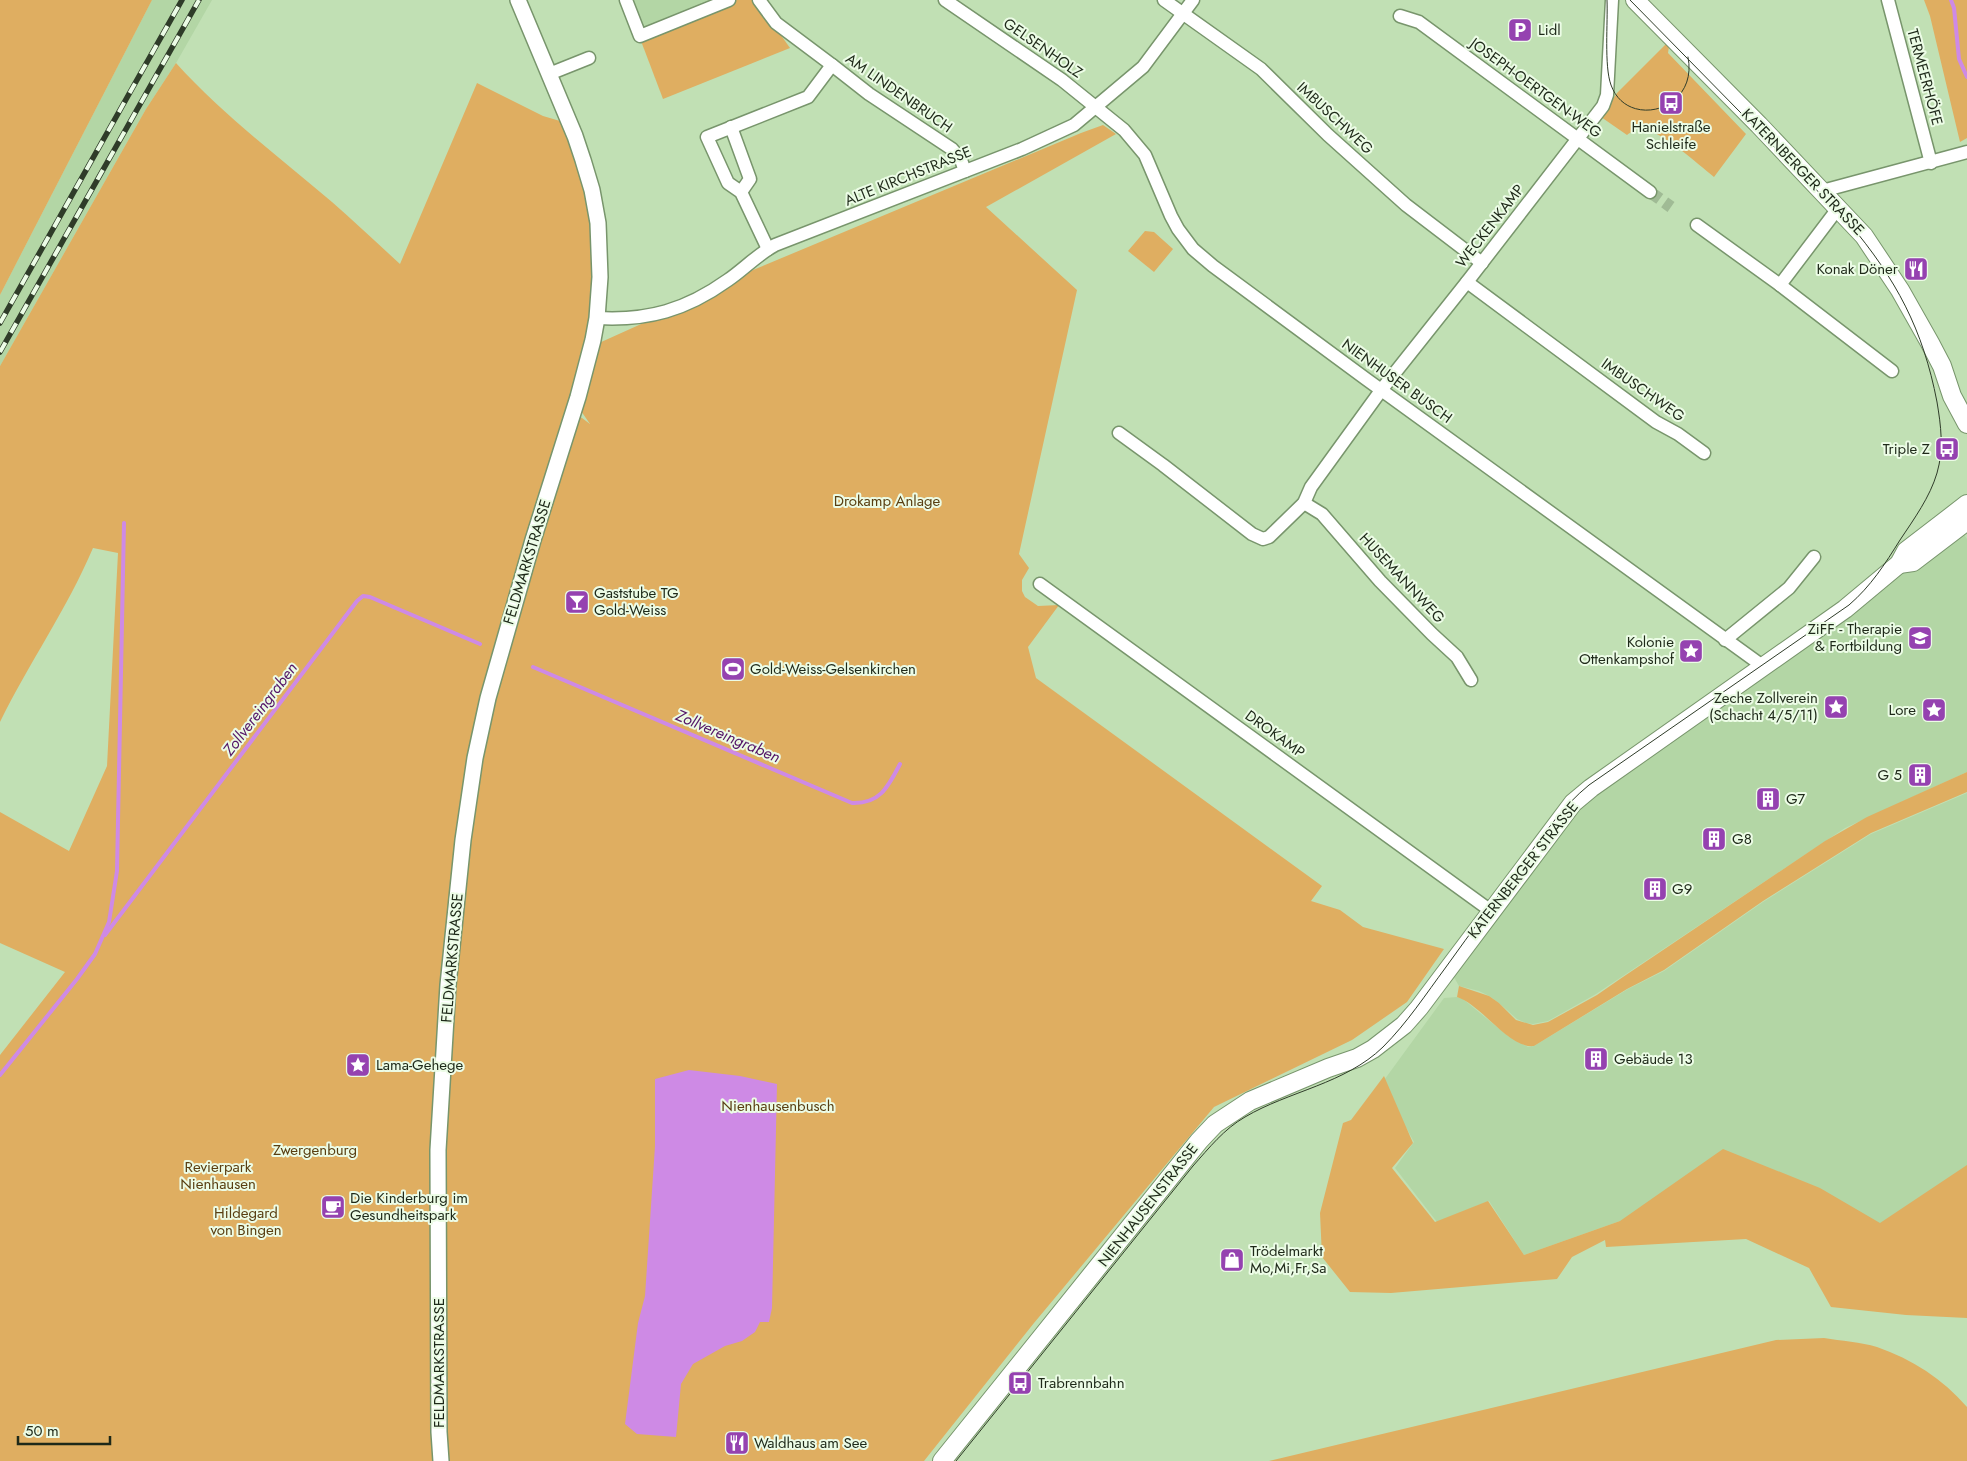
<svg xmlns="http://www.w3.org/2000/svg" width="1967" height="1461" viewBox="0 0 1967 1461" font-family="Jost,sans-serif">
<rect width="100%" height="100%" fill="#c1e0b4"/>
<g fill="#b3d6a5">
<polygon points="152,0 212,0 176,63 146,109 0,366 0,295"/>
<polygon points="631,0 713,0 643,31"/>
<polygon points="1955,521 1967,539 1967,772 1845,828 1596,994 1548,1021 1533,1024 1526,1023 1517,1019 1499,1003 1489,996 1479,991 1459,986 1451,972 1577,807"/>
<polygon points="1967,793 1967,1166 1879,1226 1620,1221 1524,1255 1489,1201 1437,1222 1395,1168 1414,1142 1382,1083 1444,998 1457,997 1463,999 1508,1036 1528,1047 1534,1046 1628,989 1664,971 1763,902 1871,834"/>
</g>
<g fill="#dfae61">
<polygon points="0,0 152,0 0,295"/>
<polygon points="737,0 756,0 790,48 663,99 641,41"/>
<polygon points="1924,0 1967,0 1967,138 1960,142 1930,16"/>
<path d="M1670,40L1668,53L1746,134L1714,177C1698,164 1660,130 1641,128C1636,128 1631,132 1627,135L1601,117L1617,93Z"/>
<path d="M176,63C223,115 279,157 332,202C355,222 377,243 400,264L477,83L543,116L560,121L580,163L596,221L590,319L582,354L573,411L487,698L448,985L435,1461H0V1055L65,972L0,943V812L69,851L107,766L118,553L93,548C67,609 29,663 0,722V366L146,109Z"/>
<polygon points="1103,125 1116,134 986,207 1077,290 1019,554 1029,568 1022,580 1022,591 1025,597 1038,606 1059,605 1028,647 1036,678 1322,886 1311,901 1340,910 1363,927 1444,949 1407,1002 1352,1040 1214,1107 1034,1323 924,1461 448,1461 446,1439 439,1150 476,758 574,412 590,424 581,411 599,343 690,302 753,270 1081,133"/>
<polygon points="1145,231 1154,232 1173,249 1154,272 1128,251"/>
<path d="M1967,772V792L1871,833L1763,901L1664,970L1627,989L1534,1046C1509,1049 1482,1005 1457,997L1459,986L1489,996L1499,1003L1516,1020L1533,1025L1548,1022L1597,995L1620,979L1825,841L1867,817Z"/>
<polygon points="1384,1076 1413,1143 1392,1168 1435,1222 1488,1201 1524,1255 1620,1221 1723,1149 1820,1188 1880,1223 1967,1165 1967,1318 1906,1315 1831,1307 1809,1268 1746,1239 1606,1247 1605,1240 1572,1257 1557,1279 1391,1293 1350,1292 1322,1257 1320,1213 1343,1123 1351,1120"/>
<path d="M1824,1338C1841,1341 1861,1342 1877,1347C1912,1359 1943,1379 1967,1407V1461H1269L1776,1340Z"/>
</g>
<polygon fill="#ce8ae5" points="689,1070 740,1076 777,1084 772,1308 769,1322 760,1322 755,1332 742,1341 725,1346 693,1364 681,1384 676,1437 637,1434 625,1424 638,1323 645,1296 655,1146 655,1079"/>
<g fill="none" stroke-linecap="round" stroke-linejoin="round">
<g stroke="#ce8ae5" stroke-width="4">
<polyline points="1951,0 1954,8 1959,59 1967,77"/>
<path d="M533,667L852,803C880,804 888,787 900,764"/>
<polyline points="105,935 357,601 363,596 370,597 480,644"/>
<polyline points="0,1075 77,979 95,954 109,922 117,871 124,523"/>
</g>
<polyline stroke="#a0bb95" stroke-width="12" stroke-dasharray="12 6" stroke-linecap="butt" points="1650,192 1671,207"/>
<defs>
<g id="minor">
<polyline points="626,0 640,36 729,0"/>
<polyline points="759,0 776,23 832,65"/>
<polyline points="945,0 1062,80 1124,130 1145,155 1171,216 1178,229 1193,249 1213,266 1366,379 1764,667"/>
<polyline points="1164,0 1261,69 1328,135 1406,205 1482,263"/>
<polyline points="1888,0 1931,163"/>
<polyline points="1400,16 1419,22 1650,192"/>
<polyline points="549,74 589,58"/>
<polyline points="731,127 750,179 741,192"/>
<polyline points="1822,191 1967,152"/>
<polyline points="1697,225 1780,285 1892,371"/>
<polyline points="768,249 741,192 728,183 707,137 808,97 832,65 869,94 952,149 961,160 965,171"/>
<polyline points="1467,282 1656,422 1678,434 1704,453"/>
<polyline points="1780,285 1839,207"/>
<path d="M597,318C648,321 686,310 728,280C744,269 758,254 775,245L1022,149L1074,125L1143,67L1193,0"/>
<polyline points="1119,433 1163,465 1252,534 1263,539 1269,537 1304,503 1311,487 1382,389 1467,282 1603,106 1607,95 1612,0"/>
<polyline points="1304,503 1322,514 1380,581 1432,634 1457,657 1471,680"/>
<polyline points="1040,584 1491,911"/>
<polyline points="1725,640 1789,588 1814,557"/>
</g>
<polyline id="tertiary" points="441,1461 439,1432 438,1150 448,985 463,840 475,758 488,698 533,540 578,397 593,340 597,318 600,277 598,223 592,190 583,160 575,136 518,0"/>
<g id="secondary">
<polyline points="1635,0 1759,125 1864,236 1900,290 1930,343 1942,366 1952,396 1967,424"/>
<polyline points="1899,564 1913,562 1967,521"/>
<polyline points="942,1461 1199,1141 1215,1124 1250,1101 1328,1068 1357,1058 1373,1049 1404,1025 1419,1008 1573,803 1591,788 1845,609 1899,564 1906,551 1967,504"/>
</g>
</defs>
<use href="#minor" stroke="#78956c" stroke-width="15"/>
<use href="#tertiary" stroke="#78956c" stroke-width="18"/>
<use href="#secondary" stroke="#78956c" stroke-width="20"/>
<use href="#minor" stroke="#fff" stroke-width="12"/>
<use href="#tertiary" stroke="#fff" stroke-width="15"/>
<use href="#secondary" stroke="#fff" stroke-width="18"/>
<g stroke="#2f3c29" stroke-width="1">
<path d="M1607,0C1608,22 1604,66 1611,85C1627,130 1699,111 1688,57"/>
<path d="M956,1461L1193,1166C1209,1148 1224,1129 1245,1117C1289,1091 1345,1084 1383,1047C1407,1023 1426,994 1446,967C1471,932 1497,897 1523,863C1543,835 1562,807 1589,785L1849,605C1871,586 1885,564 1900,540C1914,519 1930,497 1937,473C1944,449 1941,426 1937,402C1923,329 1896,279 1849,223L1630,0"/>
</g>
<defs>
<g id="rail">
<polyline points="0,323 182,0"/>
<polyline points="0,352 199,0"/>
</g>
</defs>
<use href="#rail" stroke="#2f3c29" stroke-width="5.5"/>
<use href="#rail" stroke="#ecfce6" stroke-width="4" stroke-dasharray="11" stroke-linecap="butt"/>
</g>
<defs>
<symbol id="parking-square" viewBox="-11 -11 22 22"><rect x="-9" y="-9" width="18" height="18" rx="4" fill="#9542b0" stroke="#ecfce6"/><path d="M-3.5-5.5H1a3.5 3.5 0 0 1 0 7H-1V5.5H-3.5ZM-1-3.4V-.6H.8a1.4 1.4 0 0 0 0-2.8Z" fill="#fff"/></symbol>
<symbol id="bus-square" viewBox="-11 -11 22 22"><rect x="-9" y="-9" width="18" height="18" rx="4" fill="#9542b0" stroke="#ecfce6"/><path d="M-5-6H5V4H4V6H2V4H-2V6H-4V4H-5ZM-3.5-4V0h7V-4ZM-3.5 1.2v1.5H-2V1.2ZM2 1.2v1.5H3.5V1.2Z" fill="#fff"/></symbol>
<symbol id="restaurant-square" viewBox="-11 -11 22 22"><rect x="-9" y="-9" width="18" height="18" rx="4" fill="#9542b0" stroke="#ecfce6"/><path d="M-5-6h1v4h1v-4h1v4h1v-4h1v5L-1.5 .5V6h-2V.5L-5-1ZM5-6V6H3V1.5H1.5Q1.5-4 5-6Z" fill="#fff"/></symbol>
<symbol id="bar-square" viewBox="-11 -11 22 22"><rect x="-9" y="-9" width="18" height="18" rx="4" fill="#9542b0" stroke="#ecfce6"/><path d="M-6-5H6L.8 .8V4.5H3.5V6h-7V4.5H-.8V.8Z" fill="#fff"/></symbol>
<symbol id="university-square" viewBox="-11 -11 22 22"><rect x="-9" y="-9" width="18" height="18" rx="4" fill="#9542b0" stroke="#ecfce6"/><path d="M0-5L7-2L0 1L-7-2ZM-4 1L0 2.5L4 1V4Q0 6-4 4Z" fill="#fff"/></symbol>
<symbol id="sight-square" viewBox="-11 -11 22 22"><rect x="-9" y="-9" width="18" height="18" rx="4" fill="#9542b0" stroke="#ecfce6"/><path d="M0-6L1.8-2.2L6-1.7L2.9 1.2L3.7 5.4L0 3.3L-3.7 5.4L-2.9 1.2L-6-1.7L-1.8-2.2Z" fill="#fff"/></symbol>
<symbol id="stadium-square" viewBox="-11 -11 22 22"><rect x="-9" y="-9" width="18" height="18" rx="4" fill="#9542b0" stroke="#ecfce6"/><path d="M0-5a6.5 5 0 1 0 0 10a6.5 5 0 1 0 0-10ZM-3.5-1.8h7v3.6h-7Z" fill="#fff"/></symbol>
<symbol id="building-square" viewBox="-11 -11 22 22"><rect x="-9" y="-9" width="18" height="18" rx="4" fill="#9542b0" stroke="#ecfce6"/><path d="M-4-6H4V6H1V3H-1V6H-4ZM-2.5-4.3h1.7v1.8h-1.7ZM.8-4.3h1.7v1.8H.8ZM-2.5-1h1.7V.8h-1.7ZM.8-1h1.7V.8H.8Z" fill="#fff"/></symbol>
<symbol id="cafe-square" viewBox="-11 -11 22 22"><rect x="-9" y="-9" width="18" height="18" rx="4" fill="#9542b0" stroke="#ecfce6"/><path d="M-5.5-4.5H6V0H3Q3 3.5 0 3.5H-2.5Q-5.5 3.5-5.5 0ZM3-3.2v2h1.7v-2ZM-6 4.5H4V6H-6Z" fill="#fff"/></symbol>
<symbol id="shop-square" viewBox="-11 -11 22 22"><rect x="-9" y="-9" width="18" height="18" rx="4" fill="#9542b0" stroke="#ecfce6"/><path d="M-5-2.5h2.3a2.7 3.5 0 0 1 5.4 0H5L5.5 6h-11ZM-1.5-2.5h3a1.5 2.3 0 0 0-3 0Z" fill="#fff"/></symbol>
</defs>
<g fill-rule="evenodd">
<use href="#parking-square" x="1506" y="16" width="28" height="28"/>
<use href="#bus-square" x="1657" y="89" width="28" height="28"/>
<use href="#restaurant-square" x="1902" y="255" width="28" height="28"/>
<use href="#bus-square" x="1933" y="435" width="28" height="28"/>
<use href="#bar-square" x="563" y="588" width="28" height="28"/>
<use href="#university-square" x="1906" y="624" width="28" height="28"/>
<use href="#sight-square" x="1677" y="637" width="28" height="28"/>
<use href="#stadium-square" x="719" y="655" width="28" height="28"/>
<use href="#sight-square" x="1822" y="693" width="28" height="28"/>
<use href="#sight-square" x="1920" y="696" width="28" height="28"/>
<use href="#building-square" x="1906" y="761" width="28" height="28"/>
<use href="#building-square" x="1754" y="785" width="28" height="28"/>
<use href="#building-square" x="1700" y="825" width="28" height="28"/>
<use href="#building-square" x="1641" y="875" width="28" height="28"/>
<use href="#building-square" x="1582" y="1045" width="28" height="28"/>
<use href="#sight-square" x="344" y="1051" width="28" height="28"/>
<use href="#cafe-square" x="319" y="1193" width="28" height="28"/>
<use href="#shop-square" x="1218" y="1246" width="28" height="28"/>
<use href="#bus-square" x="1006" y="1369" width="28" height="28"/>
<use href="#restaurant-square" x="723" y="1429" width="28" height="28"/>
</g>
<g text-anchor="middle" dominant-baseline="central" stroke-width="4" stroke-linejoin="round" paint-order="stroke">
<g font-size="15" fill="#1e2919" stroke="#ecfce6" text-anchor="start">
<text x="1538" y="30">Lidl</text>
<text x="1671" y="127" text-anchor="middle">Hanielstraße<tspan x="1671" dy="17">Schleife</tspan></text>
<text x="1898" y="269" text-anchor="end">Konak Döner</text>
<text x="1930" y="449" text-anchor="end">Triple Z</text>
<text x="594" y="593">Gaststube TG<tspan x="594" dy="17">Gold-Weiss</tspan></text>
<text x="1902" y="629" text-anchor="end">ZiFF - Therapie<tspan x="1902" dy="17">&amp; Fortbildung</tspan></text>
<text x="1674" y="642" text-anchor="end">Kolonie<tspan x="1674" dy="17">Ottenkampshof</tspan></text>
<text x="750" y="669">Gold-Weiss-Gelsenkirchen</text>
<text x="1818" y="698" text-anchor="end">Zeche Zollverein<tspan x="1818" dy="17">(Schacht 4/5/11)</tspan></text>
<text x="1916" y="710" text-anchor="end">Lore</text>
<text x="1902" y="775" text-anchor="end">G 5</text>
<text x="1786" y="799">G7</text>
<text x="1732" y="839">G8</text>
<text x="1672" y="889">G9</text>
<text x="1614" y="1059">Gebäude 13</text>
<text x="376" y="1065">Lama-Gehege</text>
<text x="350" y="1198">Die Kinderburg im<tspan x="350" dy="17">Gesundheitspark</tspan></text>
<text x="1250" y="1251">Trödelmarkt<tspan x="1250" dy="17">Mo,Mi,Fr,Sa</tspan></text>
<text x="1038" y="1383">Trabrennbahn</text>
<text x="754" y="1443">Waldhaus am See</text>
</g>
<g font-size="15" fill="#1e2919" stroke="#ecfce6">
<text transform="translate(1043 48) rotate(35)">GELSENHOLZ</text>
<text transform="translate(1925 77) rotate(75)">TERMEERHÖFE</text>
<text transform="translate(1536 88) rotate(36)">JOSEPH-OERTGEN-WEG</text>
<text transform="translate(899 93) rotate(35)">AM LINDENBRUCH</text>
<text transform="translate(1335 118) rotate(43)">IMBUSCHWEG</text>
<text transform="translate(1803 172) rotate(46)">KATERNBERGER STRASSE</text>
<text transform="translate(908 176) rotate(-22)">ALTE KIRCHSTRASSE</text>
<text transform="translate(1490 226) rotate(-52)">WECKENKAMP</text>
<text transform="translate(1397 381) rotate(36)">NIENHUSER BUSCH</text>
<text transform="translate(1643 390) rotate(35)">IMBUSCHWEG</text>
<text transform="translate(527 562) rotate(-73)">FELDMARKSTRASSE</text>
<text transform="translate(1402 578) rotate(47)">HUSEMANNWEG</text>
<text transform="translate(1275 734) rotate(36)">DROKAMP</text>
<text transform="translate(1523 870) rotate(-52)">KATERNBERGER STRASSE</text>
<text transform="translate(452 958) rotate(-85)">FELDMARKSTRASSE</text>
<text transform="translate(1148 1205) rotate(-52)">NIENHAUSENSTRASSE</text>
<text transform="translate(439 1363) rotate(-90)">FELDMARKSTRASSE</text>
</g>
<g font-size="15" fill="#593e11" stroke="#ecfce6">
<text x="887" y="501">Drokamp Anlage</text>
<text x="778" y="1106">Nienhausenbusch</text>
<text x="315" y="1150">Zwergenburg</text>
<text x="218" y="1167">Revierpark<tspan x="218" dy="17">Nienhausen</tspan></text>
<text x="246" y="1213">Hildegard<tspan x="246" dy="17">von Bingen</tspan></text>
</g>
<g font-size="16" font-style="italic" fill="#541567" stroke="#ecfce6">
<text transform="translate(260 709) rotate(-53)">Zollvereingraben</text>
<text transform="translate(728 736) rotate(23)">Zollvereingraben</text>
</g>
</g>
<path d="M18 1436v8h92v-8" fill="none" stroke="#1e2919" stroke-width="2.5"/>
<text x="25" y="1436" font-size="15" fill="#1e2919" stroke="#ecfce6" stroke-width="4" paint-order="stroke">50 m</text>
</svg>
